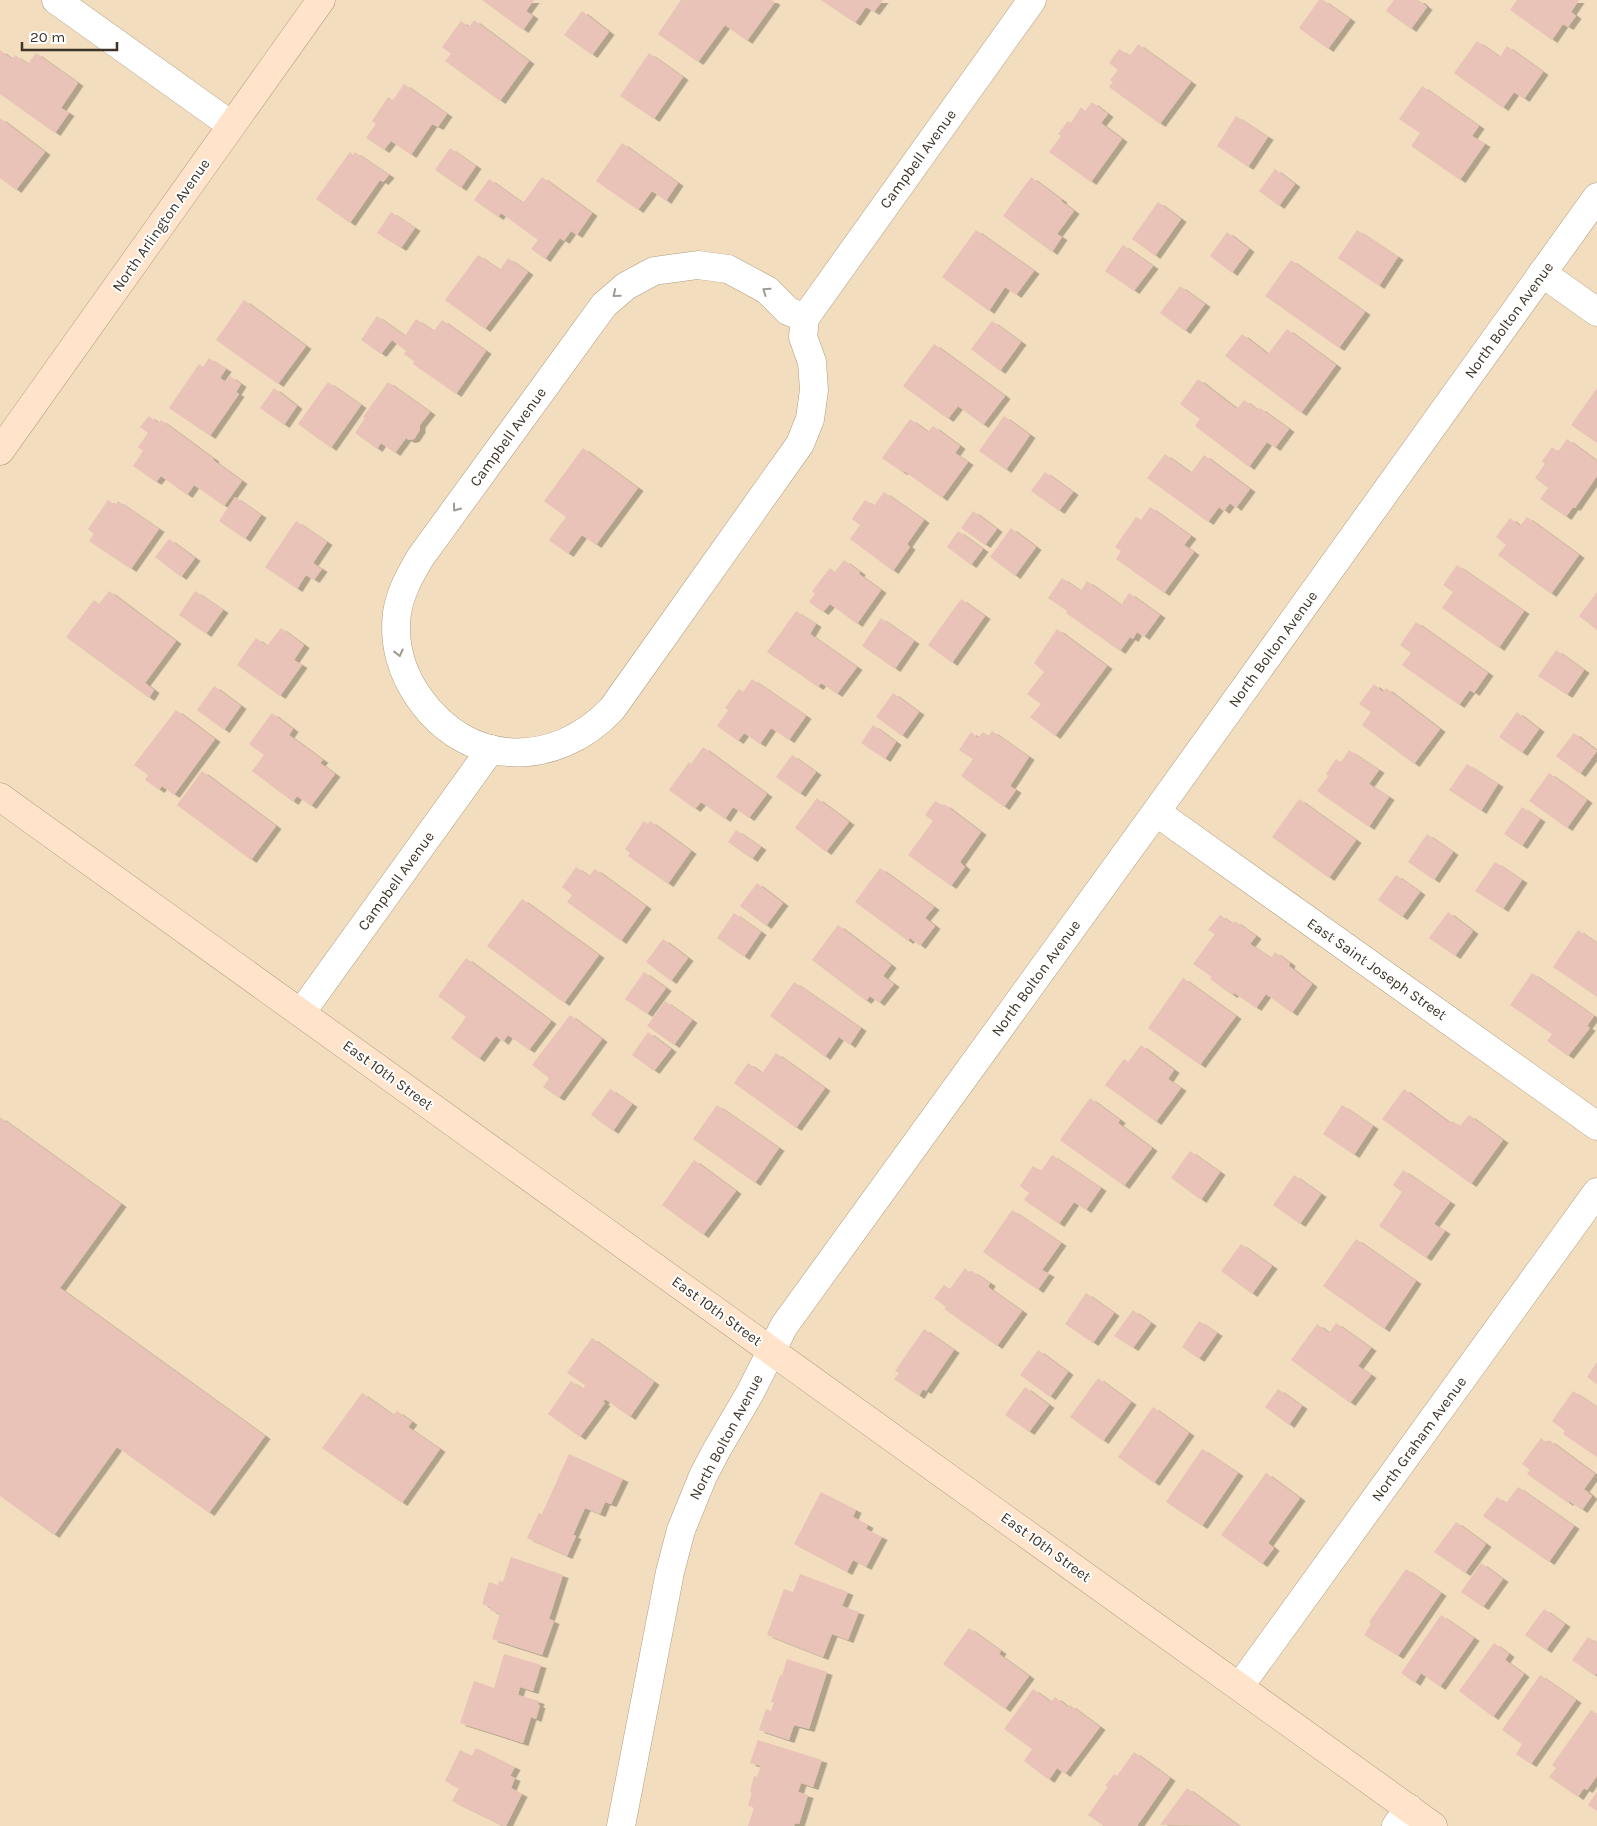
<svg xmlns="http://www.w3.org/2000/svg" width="1597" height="1826" viewBox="0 0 1597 1826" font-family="Karla,sans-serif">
<defs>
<filter id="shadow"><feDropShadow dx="5.5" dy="3" stdDeviation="0" flood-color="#0004"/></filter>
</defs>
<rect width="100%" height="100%" fill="#f2ddbe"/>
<g fill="#e9c2b8" filter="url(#shadow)">
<polygon points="482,0 534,0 526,11 533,16 523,30"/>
<polygon points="681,0 772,0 775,2 747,41 725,25 698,62 658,34"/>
<polygon points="821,0 883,0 874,12 866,7 855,23"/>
<polygon points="1319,0 1323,0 1350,19 1328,49 1299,28"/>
<polygon points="1394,0 1419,0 1427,7 1411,29 1386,11"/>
<polygon points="1517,0 1579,0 1571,12 1576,16 1568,27 1563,24 1552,40 1510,10"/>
<polygon points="582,11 609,32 592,55 564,35"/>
<polygon points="474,20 529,61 500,101 445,61 451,54 442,47 461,21 469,27"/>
<polygon points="1477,41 1500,57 1507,46 1543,72 1524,99 1514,92 1503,108 1454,73"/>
<polygon points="1138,44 1191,82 1160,124 1109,87 1113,82 1110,80 1118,70 1109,63 1119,49 1130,56"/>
<polygon points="0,50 12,59 15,55 28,64 36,53 78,83 61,108 69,113 55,133 0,94"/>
<polygon points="649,53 683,77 654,119 620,96"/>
<polygon points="404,84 447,114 438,127 432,124 411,155 391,141 384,150 366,138 376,124 372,121 388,97 393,100"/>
<polygon points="1422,86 1479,126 1472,136 1485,144 1460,180 1411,146 1420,133 1399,119"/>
<polygon points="1092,102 1108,114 1101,123 1122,139 1091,182 1049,152 1061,136 1058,134 1068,121 1071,123 1081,107 1085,111"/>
<polygon points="1236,116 1268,137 1248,167 1217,146"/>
<polygon points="0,118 45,152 16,190 0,178"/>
<polygon points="622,143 678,183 666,201 652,191 638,210 596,181"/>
<polygon points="450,148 476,166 461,188 435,170"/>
<polygon points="350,152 353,155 355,152 389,175 383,182 380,180 350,223 316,199"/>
<polygon points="1275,169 1295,184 1279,206 1259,191"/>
<polygon points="542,177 592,213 577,235 571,231 564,241 560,238 545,259 531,249 538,240 501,213 498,217 474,200 489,179 523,203"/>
<polygon points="1031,177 1062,200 1061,201 1074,211 1057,234 1062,237 1052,252 1003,216"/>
<polygon points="1158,202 1181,219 1155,256 1132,239"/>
<polygon points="391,212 415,228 401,248 377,233"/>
<polygon points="976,230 1034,271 1016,295 1005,287 989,311 942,277"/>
<polygon points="1357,230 1398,257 1379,286 1338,258"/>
<polygon points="1227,232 1249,249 1232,273 1210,256"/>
<polygon points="1123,245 1153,266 1134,291 1105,271"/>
<polygon points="478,255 500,270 508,258 528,272 485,329 445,300"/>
<polygon points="1291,260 1365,312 1339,348 1265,296"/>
<polygon points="1180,286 1205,304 1185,331 1160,313"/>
<polygon points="244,300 306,346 278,384 216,340"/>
<polygon points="377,316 405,336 416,319 434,331 442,320 486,351 456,394 413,364 414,361 404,354 406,351 392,340 381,354 361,340"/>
<polygon points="992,321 1021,342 1000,371 971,349"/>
<polygon points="1287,329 1336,365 1301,413 1225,356 1242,334 1268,354"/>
<polygon points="934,344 1005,396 983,425 958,406 948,419 903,386"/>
<polygon points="209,358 226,369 220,378 226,382 230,376 241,384 236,392 239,394 210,436 169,408 199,364 203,367"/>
<polygon points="1198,379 1237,409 1244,400 1258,410 1260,408 1289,429 1275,448 1267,442 1249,467 1195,426 1200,419 1180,404"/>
<polygon points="328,382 361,405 331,448 298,424"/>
<polygon points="388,382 430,412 420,425 420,430 414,439 409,440 406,438 395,453 381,443 377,449 355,433 365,418 363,417"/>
<polygon points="274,388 297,406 284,425 260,408"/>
<polygon points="1597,388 1597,443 1571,425"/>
<polygon points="149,416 158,423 161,420 214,459 213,460 242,481 224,506 194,485 187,495 161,476 156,482 133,466 143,451 138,447 148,433 140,427"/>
<polygon points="1004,416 1030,435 1006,470 979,451"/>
<polygon points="910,419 928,432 933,426 960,446 955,453 968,462 942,498 904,471 902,472 882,458"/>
<polygon points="1567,439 1597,461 1597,476 1575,508 1573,507 1566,517 1540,499 1548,488 1535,478 1545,464 1542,461 1552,447 1558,452"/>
<polygon points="583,448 638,488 596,545 582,535 568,554 549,540 566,517 544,501"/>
<polygon points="1165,454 1191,473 1204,455 1250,489 1236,508 1230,503 1224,511 1219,507 1208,522 1147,478"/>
<polygon points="1045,472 1073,492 1059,511 1031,491"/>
<polygon points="884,492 924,520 907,544 910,547 893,571 850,539 860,525 852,519 865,500 874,506"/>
<polygon points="235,497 261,515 245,539 219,521"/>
<polygon points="108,500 115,505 118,501 159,529 131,569 89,541 94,534 88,529"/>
<polygon points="1150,507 1191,536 1184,545 1194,552 1164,593 1116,559 1121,551 1115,547 1136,517 1141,520"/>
<polygon points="973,511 997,529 985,545 961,528"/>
<polygon points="1527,517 1579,555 1551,594 1498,555 1506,545 1496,537 1510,518 1520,526"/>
<polygon points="296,521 327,542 313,563 322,569 314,580 306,575 297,589 265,567"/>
<polygon points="1011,528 1036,547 1015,576 990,557"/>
<polygon points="958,531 983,549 971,565 947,547"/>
<polygon points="169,539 195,558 181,577 155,557"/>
<polygon points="844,560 860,572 859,574 881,590 857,624 830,604 823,612 809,602 815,594 812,591 830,568 835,572"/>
<polygon points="1457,565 1524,611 1499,648 1442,608 1453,592 1443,585"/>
<polygon points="1062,578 1081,591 1087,581 1121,605 1129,593 1160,615 1144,637 1137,632 1133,639 1130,637 1120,651 1066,613 1067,611 1048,598"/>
<polygon points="109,591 176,641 145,683 154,690 149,698 66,637 94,600 99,604"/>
<polygon points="195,591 223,610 206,634 179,615"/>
<polygon points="1597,592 1597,630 1579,616"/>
<polygon points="961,599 985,616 952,663 928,645"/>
<polygon points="796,611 816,624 810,634 857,667 837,694 821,683 818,687 767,652"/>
<polygon points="881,618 914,641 895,669 862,646"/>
<polygon points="1416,622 1488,673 1474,693 1470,690 1459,705 1402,665 1411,653 1400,645"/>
<polygon points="281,628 304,645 294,660 302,665 280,696 237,665 256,638 267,646"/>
<polygon points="1057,629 1107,666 1055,736 1030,717 1041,704 1027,694 1044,672 1034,663"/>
<polygon points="1556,650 1584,670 1567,695 1538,676"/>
<polygon points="752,679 806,716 789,740 771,728 760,744 744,733 738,741 717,726 728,710 725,708 739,689 743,692"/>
<polygon points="1374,684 1383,692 1386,688 1440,729 1414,764 1362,725 1371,712 1359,704"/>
<polygon points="214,686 241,706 224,730 197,710"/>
<polygon points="893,693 919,712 902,736 876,717"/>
<polygon points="176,710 215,739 174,795 162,786 159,790 145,780 148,775 134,765"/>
<polygon points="1517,712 1539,729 1522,753 1499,737"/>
<polygon points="272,713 293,729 289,735 323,760 320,763 335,774 311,806 297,796 293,802 252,771 264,755 249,744"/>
<polygon points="873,725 896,742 885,759 861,743"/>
<polygon points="992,731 1029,757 1010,786 1016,790 1004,807 961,776 973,759 959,750 971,732 978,738 983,732 989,736"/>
<polygon points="1574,733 1597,751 1580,774 1556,756"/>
<polygon points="703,747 767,794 749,818 733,807 725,819 701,802 695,809 669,790 689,762 691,764"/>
<polygon points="1349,750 1379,770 1369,784 1389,797 1369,827 1317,791 1328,776 1326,774 1336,759 1341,762"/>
<polygon points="792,755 816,772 800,794 776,777"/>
<polygon points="1467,764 1498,784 1481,811 1449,790"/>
<polygon points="202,771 276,826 251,860 177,805"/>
<polygon points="1549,773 1587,800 1567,828 1529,801"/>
<polygon points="817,798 849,822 826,852 795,828"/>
<polygon points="1299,799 1356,840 1329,878 1272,837"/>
<polygon points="935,801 943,806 944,804 981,832 960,862 965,867 951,886 908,855 933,821 925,815"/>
<polygon points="1522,807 1540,819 1522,846 1504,834"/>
<polygon points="644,821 648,824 650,821 691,851 668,884 628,856 630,853 625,849"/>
<polygon points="736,830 761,847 752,859 728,842"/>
<polygon points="1427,834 1453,852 1434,880 1408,862"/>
<polygon points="1495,862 1522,880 1503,909 1475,891"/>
<polygon points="576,867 589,876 595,869 646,906 621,941 567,902 572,895 562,887"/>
<polygon points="880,868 934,907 925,918 935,926 920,946 910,938 908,941 855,902"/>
<polygon points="1396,875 1420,892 1402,917 1378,900"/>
<polygon points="757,883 783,903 766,926 740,906"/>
<polygon points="522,899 599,955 564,1003 487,946"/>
<polygon points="1448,912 1473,931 1455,956 1429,938"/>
<polygon points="734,913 761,932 744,957 717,938"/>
<polygon points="1220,915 1233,924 1235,921 1256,936 1250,944 1271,958 1275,952 1290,963 1289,966 1312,984 1292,1013 1266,994 1256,1008 1234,993 1232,995 1210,979 1212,977 1193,964 1215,934 1208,930"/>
<polygon points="838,925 891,965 883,976 894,984 879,1003 870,996 866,1001 812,960"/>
<polygon points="1578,930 1597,943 1597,997 1553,967"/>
<polygon points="663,939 688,958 671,981 646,962"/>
<polygon points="466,958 551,1021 529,1050 508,1035 503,1042 496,1036 479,1059 451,1038 466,1017 438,996"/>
<polygon points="644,972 666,988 647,1014 625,999"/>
<polygon points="1532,973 1594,1016 1587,1026 1590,1028 1568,1056 1547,1041 1552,1034 1510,1005"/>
<polygon points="1183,978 1236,1016 1200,1065 1148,1028"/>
<polygon points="794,982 861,1028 850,1045 839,1037 825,1057 770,1016"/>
<polygon points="665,1001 692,1020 674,1045 647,1026"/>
<polygon points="570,1015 602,1039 559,1098 543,1087 549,1078 532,1065"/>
<polygon points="648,1032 671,1049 654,1071 632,1055"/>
<polygon points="1141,1045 1174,1070 1168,1079 1181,1088 1156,1122 1105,1085 1124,1059 1128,1062"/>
<polygon points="776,1053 825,1088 796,1128 734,1083 748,1063 762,1073"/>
<polygon points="610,1089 632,1104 613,1131 591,1115"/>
<polygon points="1404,1089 1450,1123 1452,1121 1460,1126 1469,1115 1503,1140 1471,1184 1382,1119"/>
<polygon points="1090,1098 1120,1120 1118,1123 1152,1148 1124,1186 1060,1140"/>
<polygon points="717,1105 779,1148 755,1183 693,1139"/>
<polygon points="1342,1105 1373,1126 1354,1155 1323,1134"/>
<polygon points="0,1117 121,1204 60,1288 265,1436 209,1513 117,1447 54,1535 0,1496"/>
<polygon points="1190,1151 1220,1172 1201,1200 1171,1178"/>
<polygon points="1052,1155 1101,1188 1086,1210 1074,1202 1059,1224 1024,1200 1029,1193 1020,1186 1033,1166 1041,1171"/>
<polygon points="694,1160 736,1191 703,1235 662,1205"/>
<polygon points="1403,1170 1450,1202 1434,1224 1445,1231 1426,1258 1379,1226 1402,1192 1393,1185"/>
<polygon points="1294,1175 1321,1194 1300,1224 1273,1205"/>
<polygon points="1012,1210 1061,1243 1042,1270 1049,1274 1038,1290 983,1252"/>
<polygon points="1356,1239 1416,1281 1384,1329 1323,1286"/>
<polygon points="1241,1244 1272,1266 1252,1294 1221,1271"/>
<polygon points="965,1268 970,1273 972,1271 990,1283 988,1287 1022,1311 997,1346 944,1309 946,1307 934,1298 944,1285 950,1289"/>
<polygon points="1086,1293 1114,1313 1093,1343 1065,1324"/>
<polygon points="1133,1310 1151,1323 1133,1348 1114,1336"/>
<polygon points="1199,1321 1217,1333 1199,1359 1182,1347"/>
<polygon points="1336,1323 1371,1348 1358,1366 1371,1375 1350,1403 1291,1360 1317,1324 1329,1333"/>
<polygon points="924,1329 954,1350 926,1391 923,1389 919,1396 894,1379 899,1373 895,1371"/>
<polygon points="592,1338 654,1382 630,1417 605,1399 603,1402 605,1403 580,1437 548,1414 571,1381 583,1389 585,1385 567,1373"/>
<polygon points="1038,1350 1068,1372 1050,1397 1020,1375"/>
<polygon points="1597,1362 1597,1384 1587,1377"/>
<polygon points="1098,1378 1131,1402 1103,1441 1070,1417"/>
<polygon points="1025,1387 1049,1405 1029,1432 1005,1415"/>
<polygon points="1278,1389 1302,1406 1289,1425 1265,1407"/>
<polygon points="1573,1391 1597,1407 1597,1457 1563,1434 1565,1431 1552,1421"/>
<polygon points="362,1393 393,1415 397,1411 412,1422 408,1427 440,1449 402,1503 322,1448"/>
<polygon points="1153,1407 1189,1433 1154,1483 1118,1457"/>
<polygon points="1541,1438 1547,1443 1549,1440 1595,1474 1584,1489 1592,1496 1582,1510 1569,1501 1568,1503 1527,1474 1530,1470 1522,1464"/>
<polygon points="1202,1449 1238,1473 1202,1526 1166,1502"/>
<polygon points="569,1454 623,1479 611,1504 605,1502 600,1514 585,1508 573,1535 576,1536 567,1556 527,1538 539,1513 542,1514"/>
<polygon points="1266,1473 1300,1498 1268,1543 1274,1548 1262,1564 1221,1535"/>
<polygon points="1518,1487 1574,1526 1549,1562 1483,1516 1497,1497 1506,1503"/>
<polygon points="821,1492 856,1510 853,1517 868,1525 866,1529 882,1537 866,1567 853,1560 847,1572 794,1544"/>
<polygon points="1456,1522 1486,1544 1465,1573 1434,1552"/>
<polygon points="511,1557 563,1575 549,1619 554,1621 542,1655 492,1639 500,1614 490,1610 490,1607 482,1604 489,1582 498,1585 499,1581 503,1582"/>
<polygon points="1481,1563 1503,1579 1483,1607 1461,1592"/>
<polygon points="1406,1569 1441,1593 1398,1656 1364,1635 1371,1624 1369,1622"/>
<polygon points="800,1574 848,1592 842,1606 859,1612 848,1640 832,1634 823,1657 767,1635 784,1589 793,1592"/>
<polygon points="1544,1609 1565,1624 1546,1650 1525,1635"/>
<polygon points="1441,1615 1474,1638 1440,1687 1421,1673 1415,1683 1401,1673"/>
<polygon points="969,1628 1001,1651 999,1654 1029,1676 1005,1709 943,1664"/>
<polygon points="1588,1637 1597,1643 1597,1673 1595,1676 1572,1660"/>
<polygon points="1494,1643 1509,1654 1505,1660 1524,1674 1493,1717 1459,1691"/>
<polygon points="504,1654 541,1665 533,1691 520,1687 518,1695 539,1701 538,1705 540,1705 536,1719 531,1717 523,1743 460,1723 474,1681 494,1688"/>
<polygon points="787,1659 827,1672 809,1729 794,1725 789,1740 759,1730 766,1709 771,1711 774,1703 771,1702 780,1675 782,1676"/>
<polygon points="1540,1675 1576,1700 1531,1764 1516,1754 1522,1744 1502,1730"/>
<polygon points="1033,1689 1051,1702 1055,1697 1068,1707 1070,1705 1100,1727 1065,1774 1057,1768 1049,1780 1024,1761 1032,1749 1004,1729"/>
<polygon points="1591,1710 1597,1714 1597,1776 1587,1790 1584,1788 1578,1797 1549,1777 1556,1768 1552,1765"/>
<polygon points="758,1740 822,1760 813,1787 801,1783 798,1792 808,1795 799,1824 795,1823 794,1826 748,1826 754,1808 748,1805 752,1793 750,1792 754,1776 757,1777 761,1766 750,1763"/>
<polygon points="476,1748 515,1767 510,1776 515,1778 511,1788 522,1794 506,1826 503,1826 452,1801 459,1788 445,1781 460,1750 472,1756"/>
<polygon points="1134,1752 1170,1778 1137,1826 1104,1826 1088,1815 1108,1787 1105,1786 1114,1774 1117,1776"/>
<polygon points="1187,1788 1239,1826 1160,1825"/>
<polygon points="1597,1792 1597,1811 1588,1805"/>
</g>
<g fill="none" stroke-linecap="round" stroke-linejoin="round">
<defs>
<g id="street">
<polyline points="56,0 231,125"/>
<polyline points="1542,273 1597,312"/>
<path d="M805,318L788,311L767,290L728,269L698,265L654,271L626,286L604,305L420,558C410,575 400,593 397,613C393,644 402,674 420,699C469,768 555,769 612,709L800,444L810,419L814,390L812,362L803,337L805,318L1032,0"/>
<polyline points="1156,812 1597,1126"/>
<polyline points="301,1013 491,749"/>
<polyline points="1240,1686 1597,1192"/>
<polyline points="621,1826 670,1572 681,1530 703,1476 716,1451 750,1393 784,1326 1156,812 1597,197"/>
<polyline points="1396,1826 1409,1808"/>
</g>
<g id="secondary">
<polyline points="0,451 321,0"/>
<polyline points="0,797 1433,1826"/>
</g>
</defs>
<use href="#street" stroke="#b19e80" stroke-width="29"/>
<use href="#secondary" stroke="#b19e80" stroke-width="29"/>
<use href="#street" stroke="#fff" stroke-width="28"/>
<use href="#secondary" stroke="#ffe4cb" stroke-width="28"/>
</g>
<defs><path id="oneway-chevron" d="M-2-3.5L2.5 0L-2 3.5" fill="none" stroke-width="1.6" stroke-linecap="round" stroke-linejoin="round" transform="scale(1.25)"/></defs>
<g stroke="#9e9a94">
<use href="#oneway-chevron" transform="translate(766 291) rotate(-145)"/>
<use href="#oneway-chevron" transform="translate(616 294) rotate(141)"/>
<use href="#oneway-chevron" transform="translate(456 508) rotate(126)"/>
<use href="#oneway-chevron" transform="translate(399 653) rotate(76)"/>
</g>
<g text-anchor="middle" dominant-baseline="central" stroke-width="4" stroke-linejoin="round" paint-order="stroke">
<g font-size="15" fill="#3d3528" stroke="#fff">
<text transform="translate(918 159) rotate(-54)">Campbell Avenue</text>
<text transform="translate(161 225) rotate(-55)">North Arlington Avenue</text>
<text transform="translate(1509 320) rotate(-54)">North Bolton Avenue</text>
<text transform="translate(508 437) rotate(-54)">Campbell Avenue</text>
<text transform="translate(1273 649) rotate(-54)">North Bolton Avenue</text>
<text transform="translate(396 881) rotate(-54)">Campbell Avenue</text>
<text transform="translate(1377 969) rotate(35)">East Saint Joseph Street</text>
<text transform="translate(1036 978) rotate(-54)">North Bolton Avenue</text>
<text transform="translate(388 1075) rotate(36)">East 10th Street</text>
<text transform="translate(717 1311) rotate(36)">East 10th Street</text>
<text transform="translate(726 1437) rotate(-62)">North Bolton Avenue</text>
<text transform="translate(1419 1439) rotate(-54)">North Graham Avenue</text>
<text transform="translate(1046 1547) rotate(36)">East 10th Street</text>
</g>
</g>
<path d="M22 42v8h95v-8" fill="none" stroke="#3d3528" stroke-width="2.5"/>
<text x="30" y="42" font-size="15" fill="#3d3528" stroke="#ffffff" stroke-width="4" paint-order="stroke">20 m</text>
</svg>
